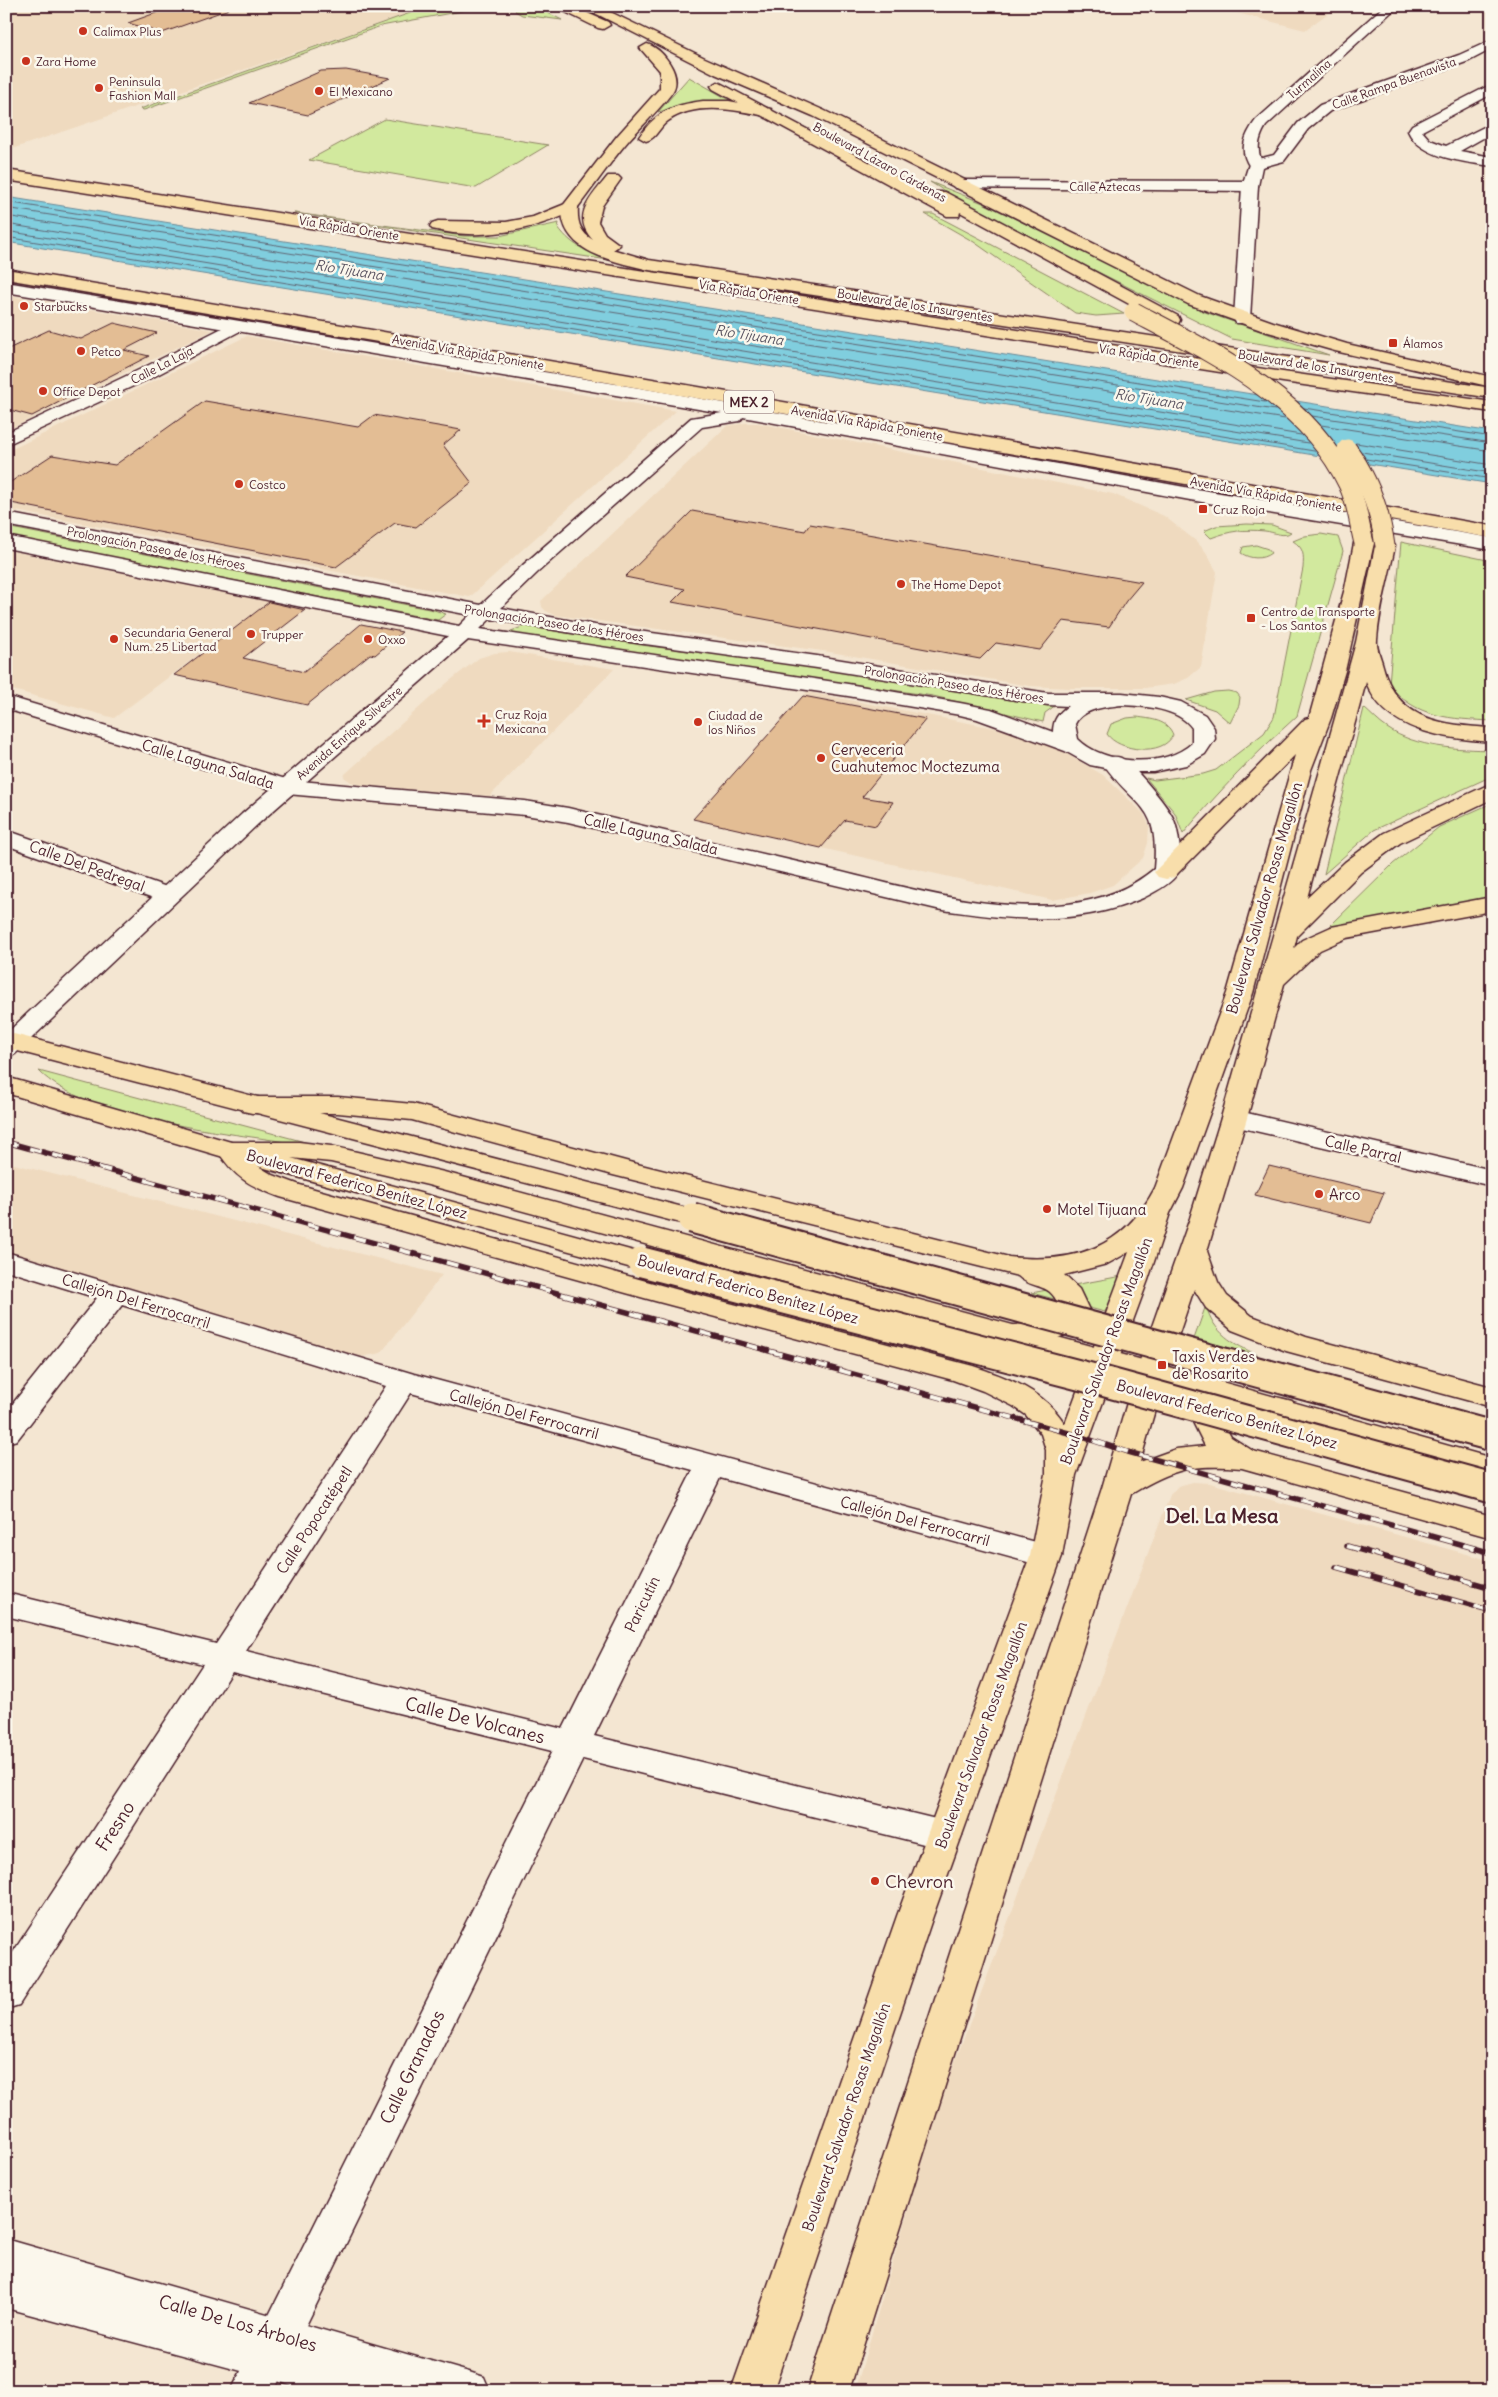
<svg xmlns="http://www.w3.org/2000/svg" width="1498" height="2397" viewBox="0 0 1498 2397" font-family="Delius,sans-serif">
<rect width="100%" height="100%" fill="#f4e6d2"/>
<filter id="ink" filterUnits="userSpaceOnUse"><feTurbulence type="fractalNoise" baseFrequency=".02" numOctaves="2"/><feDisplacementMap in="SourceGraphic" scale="10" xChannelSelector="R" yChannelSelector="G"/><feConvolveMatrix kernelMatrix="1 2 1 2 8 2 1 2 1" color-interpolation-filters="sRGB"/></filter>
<g filter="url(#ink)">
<g fill="#efdabf">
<polygon points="6,6 338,8 430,6 6,151"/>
<polygon points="1209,6 1338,6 1305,30"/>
<polygon points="6,295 213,330 9,429 6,429"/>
<polygon points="247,336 676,411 470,597 6,509 6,452"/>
<polygon points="745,423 758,423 1113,494 1164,516 1196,541 1206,552 1217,572 1201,667 1188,678 1174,684 1145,688 1070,688 1030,686 830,652 554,615 546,611 542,607 541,601 727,426"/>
<polygon points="6,550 269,602 114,718 6,688"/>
<polygon points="509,652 614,669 490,796 362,785 351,782 344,777 345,774 447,683 479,658 495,653"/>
<polygon points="807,692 1000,729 1034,737 1058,749 1103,775 1143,813 1149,825 1148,843 1143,858 1113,885 1090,893 1052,900 693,819"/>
<polygon points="6,1162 442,1275 381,1353 355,1358 6,1256"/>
<polygon points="1193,1482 1210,1483 1492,1561 1492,2391 855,2391 940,2101 1170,1495 1178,1486"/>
</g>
<g fill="#d2e99e" stroke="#8e8464">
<polygon points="430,6 489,6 381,26 144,110 140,109"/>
<polygon points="520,6 534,6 562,20 522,15 515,11"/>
<polygon points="689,77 731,101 684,105 658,112"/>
<polygon points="385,119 548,145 476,188 309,160"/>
<polygon points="930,182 983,203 1205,312 1329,355 1232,339 982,214"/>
<path d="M294,213L464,236H499L559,223L558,227C573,248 592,254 615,261Z"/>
<polygon points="925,214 933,214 1124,314 1096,316 1075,313 974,242"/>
<path d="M1247,524L1272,525L1291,532C1284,538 1274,532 1265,531C1245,529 1229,531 1211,538L1204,531L1216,526Z"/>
<polygon points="6,527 434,610 446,614 438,620 427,618 6,536"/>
<path d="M1321,534L1338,537L1343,551L1297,716C1256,753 1218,792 1183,834L1175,813L1146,778L1155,780L1203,774L1216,770L1264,733L1274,717L1303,568C1304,555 1304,548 1293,541L1305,536Z"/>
<path d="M1401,542L1492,561V721C1452,719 1414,718 1389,684Z"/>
<path d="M1256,545L1268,549L1271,553C1262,560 1250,559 1241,553L1243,547Z"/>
<polygon points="525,626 641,645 800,665 1029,703 1056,705 1045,713 1043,722 933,696 511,634 511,631"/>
<polygon points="1228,691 1237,693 1240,697 1239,705 1230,723 1215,710 1186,700 1214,692"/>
<path d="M1364,708C1371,714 1379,723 1387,728C1417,748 1457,749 1492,750V776L1374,830L1324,874Z"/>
<path d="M1137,717C1151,719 1168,720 1173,735C1163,757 1118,751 1107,734L1111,724L1127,718Z"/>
<polygon points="1492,803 1492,901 1327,929 1393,864 1439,827"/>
<path d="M39,1071L365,1158C339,1152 313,1146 286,1142C222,1132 84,1118 39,1071Z"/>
<polygon points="1122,1276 1105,1312 1031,1293"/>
<path d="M1206,1305C1213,1333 1233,1344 1258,1355L1194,1339Z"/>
</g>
<polygon fill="#80cede" stroke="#6a8896" points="6,197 1492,432 1492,484 6,242"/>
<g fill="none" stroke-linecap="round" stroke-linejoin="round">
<g stroke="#606573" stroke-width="1">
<polyline points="6,202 1265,402"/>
<polyline points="6,208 1275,410"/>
<polyline points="6,216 1285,419"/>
<polyline points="6,224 1301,435"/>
<polyline points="6,231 1308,443"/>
<polyline points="6,237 1314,451"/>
<polyline points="1304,408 1492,437"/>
<polyline points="1312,416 1492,443"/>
<polyline points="1321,425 1492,451"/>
<polyline points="1356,443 1492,465"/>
<polyline points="1362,452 1492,473"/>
<polyline points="1366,459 1492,479"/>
</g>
</g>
<g fill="#e3bd94" stroke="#4a1f2b">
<polygon points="175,6 228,6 229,9 162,33 128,23"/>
<polygon points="346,70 390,78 308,115 249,103 321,71"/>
<polygon points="114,323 157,333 124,350 149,356 32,416 6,409 6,350 49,330 81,339"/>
<polygon points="205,401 358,427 374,415 461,430 443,445 472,483 416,527 395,523 336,567 6,502 6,485 52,455 115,465"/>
<polygon points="692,511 805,531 810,524 1142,582 1126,601 1109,627 1063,621 1040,650 996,643 980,659 672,602 685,589 625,577"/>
<polygon points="269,602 305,610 243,658 304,672 361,624 402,632 375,655 370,654 307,705 174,675"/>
<polygon points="803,696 926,719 862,797 893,802 876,826 845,820 821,848 693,819"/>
<polygon points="1269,1166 1384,1193 1371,1223 1255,1195"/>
</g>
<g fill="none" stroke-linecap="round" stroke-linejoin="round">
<defs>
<g id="street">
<path d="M1384,6H1398L1266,126C1258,139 1256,150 1263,164L1260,167H1250C1238,150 1245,135 1256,120Z"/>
<path d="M1492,84V94L1422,131L1430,140L1446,146L1492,123V133L1460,151L1492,157V166C1465,162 1420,158 1408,131L1412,125Z"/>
<polygon points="960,180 1250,181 1258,186 1250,191 955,188 952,185"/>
<polygon points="236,321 242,322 245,326 242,330 155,376 6,445 6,433 143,368"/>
<path d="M6,696L289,780L525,801L568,808C656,829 745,850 833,870C909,888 989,913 1068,904C1100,900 1129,890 1154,869C1160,801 1135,810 1103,763L1106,758C1111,757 1116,756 1121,758C1133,764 1167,805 1173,818C1179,830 1183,862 1177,874C1171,884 1153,893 1143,898C1076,927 1007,920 937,909L568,822L525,815L287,794L6,709Z"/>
<polygon points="6,830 175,890 179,895 175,900 167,902 159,900 6,845"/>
<polygon points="1234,1110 1492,1170 1492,1186 1225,1124 1221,1118 1225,1112"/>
<path d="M6,1252L414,1374L1046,1545L1057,1548L1062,1556L1057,1564L1046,1567L720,1478L594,1736L944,1821L956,1825L962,1835L956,1845L944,1849L583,1759L274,2391H231L552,1751L232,1672L19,2005L6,2009V1963L203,1664L6,1616V1593L216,1644L386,1386L122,1305L17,1440L6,1443V1412L97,1298L6,1270ZM411,1393L693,1470L563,1729L246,1651Z"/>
</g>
<g id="secondary">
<polygon points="1492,40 1492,49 1469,61 1330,111 1308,129 1284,161 1262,167 1258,186 1250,319 1248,323 1236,323 1234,319 1242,186 1250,161 1274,155 1298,123 1320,105 1459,55"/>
<path d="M6,282L669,393L1190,488L1492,538V550L1190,500L743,417L740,421L702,427L537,573L501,608L595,625L817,656L1048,693H1122L1159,697L1181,702L1205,715L1214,728L1215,739L1205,754L1186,765L1153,772H1125L1090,765L1065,751L977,719L960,715L848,696L468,640L258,824L15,1054L6,1057V1034L29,1012L242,814L448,636L6,548V536L459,626L470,615L6,525V513L481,605L523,565L691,418L722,413L6,292ZM490,619L595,637L817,668L1048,705L1068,706C1058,713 1053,720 1053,732L991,709L960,703L848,684L480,629ZM1122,705C1144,706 1178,708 1192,728V743C1164,769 1104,765 1078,739L1075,724C1083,708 1106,707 1122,705Z"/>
<polygon points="6,2239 469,2372 484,2377 490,2391 403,2391 387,2386 389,2391 308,2391 268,2378 6,2308"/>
</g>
<g id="primary">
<path d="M647,44C662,48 681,73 674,89C669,100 639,129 629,140C611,161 595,185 578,207C577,222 580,232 593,240C570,216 592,196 608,176H618L621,179L602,206L598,222L605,234L620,245L613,250H615L649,260L1492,388V398L649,270C614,261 560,253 562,207L617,136L660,88V71L640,48Z"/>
<path d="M703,101H729L771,109L773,112L766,116C736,110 695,101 668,121C659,127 656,139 646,141L639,137C657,111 672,105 703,101Z"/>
<polygon points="6,1032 702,1212 706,1218 702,1224 692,1226 6,1048"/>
<polygon points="6,1077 231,1142 299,1142 331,1146 444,1172 1161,1365 1492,1458 1492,1478 1141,1379 428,1185 331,1162 291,1158 652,1256 656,1262 652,1268 642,1271 632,1268 220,1156 6,1093"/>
</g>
<g id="highway">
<polygon points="553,6 571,6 608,22 610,25 603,29 598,28"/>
<polygon points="581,6 598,6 705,58 823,110 1200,296 1273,322 1347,344 1492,377 1492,387 1335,351 1261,330 1188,304 813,116 715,74"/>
<polygon points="718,82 933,196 935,192 945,192 1178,316 1180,320 1178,324 1166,324 960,212 959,216 947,216 713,89 711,86"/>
<polygon points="6,170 1283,372 1492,402 1492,412 1283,382 6,180"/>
<path d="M570,202L578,207L576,210C533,231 479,241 432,229L430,226L432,223L438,221L506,222L533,217Z"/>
<polygon points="6,269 378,331 1492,526 1492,538 378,342 6,279"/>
<path d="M1364,537L1371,539L1374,543L1345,671L1331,718L1311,770L1253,993L1183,1188L1170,1213L1148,1280L1076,1475L1062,1556L933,1916L773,2391H731L897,1916L1030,1556L1046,1474V1450L1041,1434L1026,1415L1013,1406L983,1391L953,1380L655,1301L280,1197C250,1186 235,1178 217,1150L220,1144L230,1142L240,1144L258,1166L273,1175L300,1185L675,1289L973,1366C1009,1378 1044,1391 1065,1424L1129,1252L1107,1264L1064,1275L1079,1289L1089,1310C1085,1317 1081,1324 1075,1329C1057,1343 1023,1346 1002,1341L997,1334L1002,1327C1023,1322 1044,1328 1060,1310C1052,1280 1033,1291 1018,1276L613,1175L412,1120L338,1113H252L243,1111L239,1105L243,1099L252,1097H338L413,1104L633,1163L1009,1257C1074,1264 1123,1249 1155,1188L1227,993L1295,755L1174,877L1166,879L1158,877L1154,872L1305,719L1309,718L1345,588L1354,543L1357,539Z"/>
<path d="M1385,540L1392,542L1395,546C1389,577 1379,609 1377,640C1376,648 1381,658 1383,666C1397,721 1442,725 1492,728V742C1445,738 1385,732 1366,682L1307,898L1345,862L1384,833L1492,783V799L1400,843L1361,872L1297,936L1294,948L1302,940L1331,927L1492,897V911L1347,938L1320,950L1284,984L1247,1118L1207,1251L1218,1282L1227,1296L1252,1316L1306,1337L1492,1387V1407L1286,1351L1232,1330L1206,1308L1194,1289L1166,1372L1140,1462L1176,1449L1205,1446L1193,1422C1216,1386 1255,1391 1292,1401L1296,1408L1292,1415C1269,1421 1241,1403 1223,1423L1231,1437L1253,1451L1492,1516V1538L1242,1468C1192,1464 1174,1468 1131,1494L849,2391H807L1102,1488L1136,1372L1190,1218L1221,1118L1335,718L1356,642L1375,546L1378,542Z"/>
</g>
</defs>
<use href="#street" stroke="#4a1f2b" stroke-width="3"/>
<use href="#secondary" stroke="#4a1f2b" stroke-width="3"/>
<use href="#primary" stroke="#4a1f2b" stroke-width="3"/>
<use href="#highway" stroke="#4a1f2b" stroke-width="3"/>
<use href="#street" fill="#fbf7ec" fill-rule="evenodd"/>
<use href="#secondary" fill="#fbf7ec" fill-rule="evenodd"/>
<use href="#primary" fill="#f8deab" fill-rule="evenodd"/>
<use href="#highway" fill="#f8deab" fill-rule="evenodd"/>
<defs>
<g id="rail">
<polyline points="6,1142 1076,1435 1128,1452 1492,1553"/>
<polyline points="1347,1546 1492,1588"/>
<polyline points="1336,1567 1492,1611"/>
</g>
</defs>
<use href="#rail" stroke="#4a1f2b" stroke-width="5.5"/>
<use href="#rail" stroke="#fbf7ec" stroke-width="4" stroke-dasharray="12" stroke-linecap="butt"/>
<defs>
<g id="primary-bridge">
<polyline points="692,1218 1492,1436"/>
<polyline points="642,1262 1106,1382 1492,1488"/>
</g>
<g id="highway-bridge">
<path d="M1134,312C1214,354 1307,398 1348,484C1357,502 1359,524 1364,543"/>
<path d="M1347,449C1369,479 1380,510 1385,546"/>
</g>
</defs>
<use href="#primary-bridge" stroke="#4a1f2b" stroke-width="33" stroke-linecap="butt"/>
<use href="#highway-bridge" stroke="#4a1f2b" stroke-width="21" stroke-linecap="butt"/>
<use href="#primary-bridge" stroke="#f8deab" stroke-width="29"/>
<use href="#highway-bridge" stroke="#f8deab" stroke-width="19"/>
</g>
</g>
<g fill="#c8321e" stroke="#fbf7ec" stroke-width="2">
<circle cx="83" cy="31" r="5"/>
<circle cx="26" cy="61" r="5"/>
<circle cx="99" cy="88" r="5"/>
<circle cx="319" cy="91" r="5"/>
<circle cx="24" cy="306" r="5"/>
<rect x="1388" y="338" width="10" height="10" rx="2.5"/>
<circle cx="81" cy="351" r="5"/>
<circle cx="43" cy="391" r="5"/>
<circle cx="239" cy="484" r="5"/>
<rect x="1198" y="504" width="10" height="10" rx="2.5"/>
<circle cx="901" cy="584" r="5"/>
<rect x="1246" y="613" width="10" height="10" rx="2.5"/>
<circle cx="251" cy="634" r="5"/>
<circle cx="114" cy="639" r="5"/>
<circle cx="368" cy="639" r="5"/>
<path d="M481.5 713.5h5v5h5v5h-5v5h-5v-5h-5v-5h5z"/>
<circle cx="698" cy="722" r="5"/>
<circle cx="821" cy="758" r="5"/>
<circle cx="1319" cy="1194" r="5"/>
<circle cx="1047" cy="1209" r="5"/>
<rect x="1157" y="1360" width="10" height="10" rx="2.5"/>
<circle cx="875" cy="1881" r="5"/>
</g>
<g text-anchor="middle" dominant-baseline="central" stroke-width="5" stroke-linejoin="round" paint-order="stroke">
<g font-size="12" fill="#4a1f2b" stroke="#fbf7ec" text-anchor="start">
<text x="93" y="31">Calimax Plus</text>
<text x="36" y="61">Zara Home</text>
<text x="109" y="81">Peninsula<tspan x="109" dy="14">Fashion Mall</tspan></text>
<text x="329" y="91">El Mexicano</text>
<text x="34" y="306">Starbucks</text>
<text x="1403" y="343">Álamos</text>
<text x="91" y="351">Petco</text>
<text x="53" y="391">Office Depot</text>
<text x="249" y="484">Costco</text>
<text x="1213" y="509">Cruz Roja</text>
<text x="911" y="584">The Home Depot</text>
<text x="1261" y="611">Centro de Transporte<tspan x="1261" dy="14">- Los Santos</tspan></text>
<text x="124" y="632">Secundaria General<tspan x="124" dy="14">Num. 25 Libertad</tspan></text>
<text x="261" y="634">Trupper</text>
<text x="378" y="639">Oxxo</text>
<text x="495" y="714">Cruz Roja<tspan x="495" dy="14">Mexicana</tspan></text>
<text x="708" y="715">Ciudad de<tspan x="708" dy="14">los Niños</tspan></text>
</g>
<g font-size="12" fill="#4a1f2b" stroke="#fbf7ec">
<text transform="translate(1309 79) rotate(-41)">Turmalina</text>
<text transform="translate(1394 83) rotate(-20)">Calle Rampa Buenavista</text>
<text transform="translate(880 162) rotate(29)">Boulevard Lázaro Cárdenas</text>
<text x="1105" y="186">Calle Aztecas</text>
<text transform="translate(349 228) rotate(9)">Vía Rápida Oriente</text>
<text transform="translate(749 292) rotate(9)">Vía Rápida Oriente</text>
<text transform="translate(915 305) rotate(9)">Boulevard de los Insurgentes</text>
<text transform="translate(468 352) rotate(10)">Avenida Vía Rápida Poniente</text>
<text transform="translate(1149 356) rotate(9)">Vía Rápida Oriente</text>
<text transform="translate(162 365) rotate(-27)">Calle La Laja</text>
<text transform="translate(1316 366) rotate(9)">Boulevard de los Insurgentes</text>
<text transform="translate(867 423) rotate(10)">Avenida Vía Rápida Poniente</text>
<text transform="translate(1266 494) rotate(10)">Avenida Vía Rápida Poniente</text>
<text transform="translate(156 548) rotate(11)">Prolongación Paseo de los Héroes</text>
<text transform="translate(554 623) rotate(9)">Prolongación Paseo de los Héroes</text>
<text transform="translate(954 684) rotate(9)">Prolongación Paseo de los Héroes</text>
<text transform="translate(349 733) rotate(-41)">Avenida Enríque Silvestre</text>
</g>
<g font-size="14" font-style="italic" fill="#5a5461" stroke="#fbf7ec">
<text transform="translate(349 270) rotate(9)">Río Tijuana</text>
<text transform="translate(749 335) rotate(9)">Río Tijuana</text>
<text transform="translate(1149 399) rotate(9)">Río Tijuana</text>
</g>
<rect fill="#fbf7ec" stroke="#7f6065" stroke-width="1" x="724" y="390.5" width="50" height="23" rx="4"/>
<g font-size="14" font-weight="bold" fill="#4a1f2b">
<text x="749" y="402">MEX 2</text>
</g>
<g font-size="15" fill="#4a1f2b" stroke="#fbf7ec" text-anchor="start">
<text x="831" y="749">Cerveceria<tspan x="831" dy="17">Cuahutemoc Moctezuma</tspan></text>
<text x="1329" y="1194">Arco</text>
<text x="1057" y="1209">Motel Tijuana</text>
<text x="1172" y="1356">Taxis Verdes<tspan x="1172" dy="17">de Rosarito</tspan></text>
</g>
<g font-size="15" fill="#4a1f2b" stroke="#fbf7ec">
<text transform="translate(208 764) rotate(17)">Calle Laguna Salada</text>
<text transform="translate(651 834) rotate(13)">Calle Laguna Salada</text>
<text transform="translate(87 866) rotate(20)">Calle Del Pedregal</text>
<text transform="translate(1264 898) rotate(-74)">Boulevard Salvador Rosas Magallón</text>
<text transform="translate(1363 1149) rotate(13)">Calle Parral</text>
<text transform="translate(357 1184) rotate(15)">Boulevard Federico Benítez López</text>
<text transform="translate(748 1289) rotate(15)">Boulevard Federico Benítez López</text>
<text transform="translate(136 1301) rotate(17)">Callejón Del Ferrocarril</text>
<text transform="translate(1106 1351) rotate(-70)">Boulevard Salvador Rosas Magallón</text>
<text transform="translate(524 1414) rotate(15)">Callejón Del Ferrocarril</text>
<text transform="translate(1227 1414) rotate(15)">Boulevard Federico Benítez López</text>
<text transform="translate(314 1520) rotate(-57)">Calle Popocatépetl</text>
<text transform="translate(915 1521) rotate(15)">Callejón Del Ferrocarril</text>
<text transform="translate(642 1604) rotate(-64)">Paricutín</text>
<text transform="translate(981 1735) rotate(-70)">Boulevard Salvador Rosas Magallón</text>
<text transform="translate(846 2117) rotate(-71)">Boulevard Salvador Rosas Magallón</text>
</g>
<g font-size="18" fill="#4a1f2b" stroke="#fbf7ec">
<text transform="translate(475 1720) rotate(14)">Calle De Volcanes</text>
<text transform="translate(115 1826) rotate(-57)">Fresno</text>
<text transform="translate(412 2067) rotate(-64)">Calle Granados</text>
<text transform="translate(238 2323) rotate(16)">Calle De Los Árboles</text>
</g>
<g font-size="18" fill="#4a1f2b" stroke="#fbf7ec" text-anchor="start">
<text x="885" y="1881">Chevron</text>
</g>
<g font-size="20" font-weight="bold" fill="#4a1f2b" stroke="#fbf7ec">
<text x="1222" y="1515">Del. La Mesa</text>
</g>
</g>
<rect width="1498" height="2397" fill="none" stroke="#fbf7ec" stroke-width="25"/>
<rect x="12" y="12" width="1473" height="2372" fill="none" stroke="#4a1f2b" stroke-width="2" filter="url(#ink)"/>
</svg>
